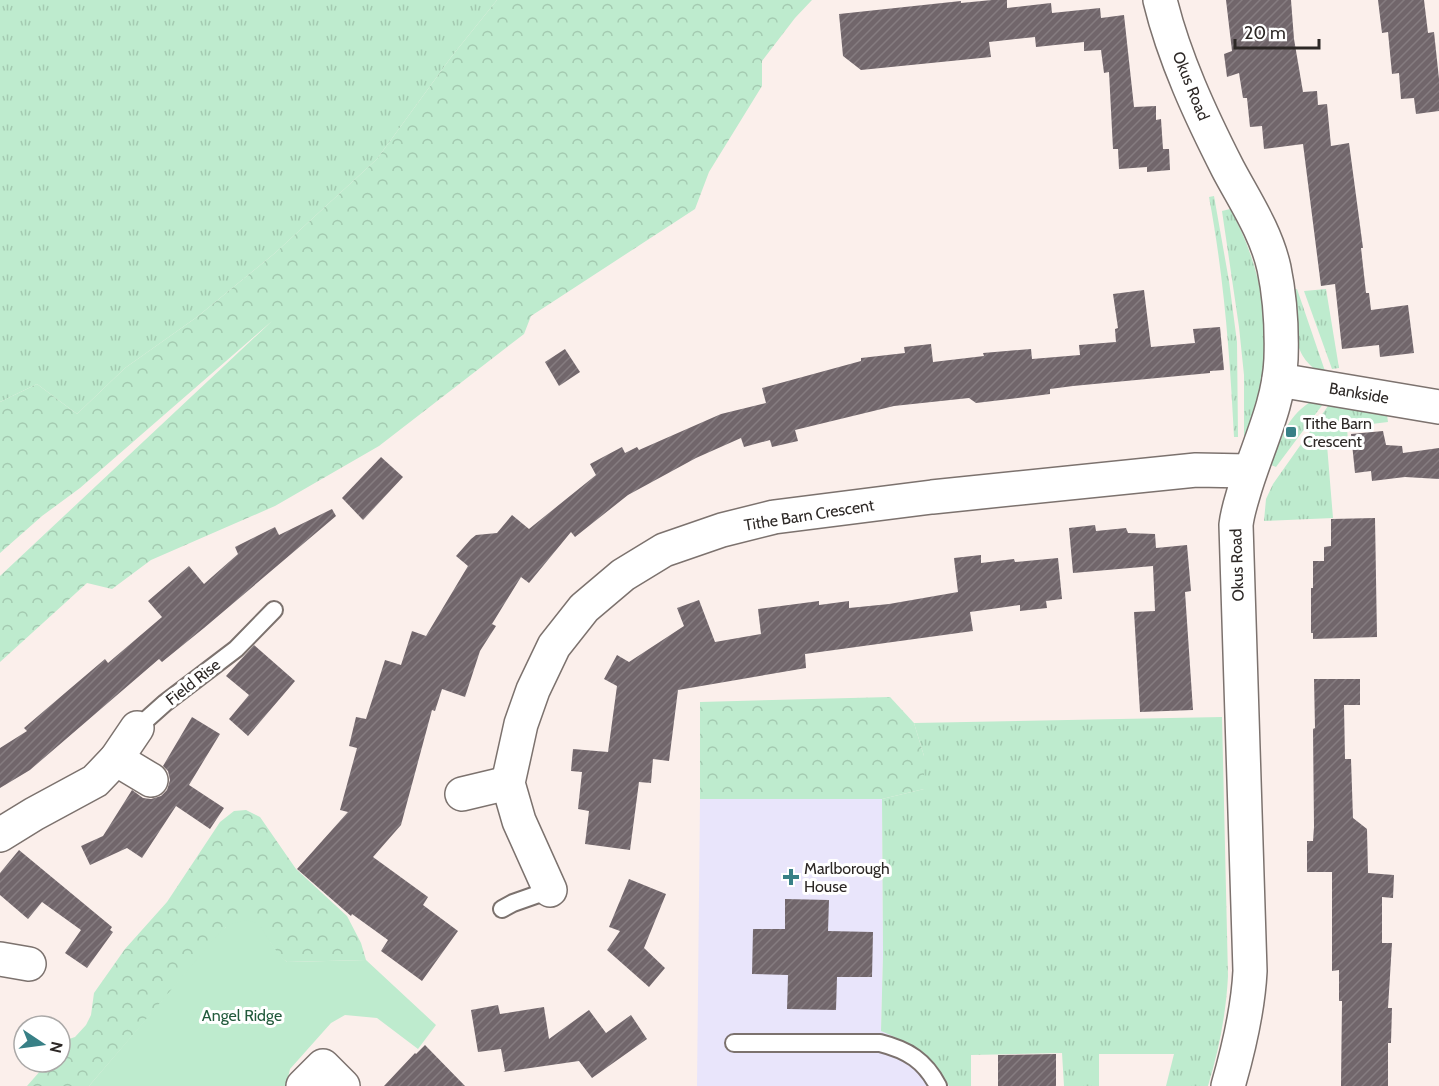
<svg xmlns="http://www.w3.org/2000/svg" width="1439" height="1086" viewBox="0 0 1439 1086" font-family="Cabin,sans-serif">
<defs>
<pattern id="grass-tufts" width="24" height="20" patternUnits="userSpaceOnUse" patternTransform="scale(1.5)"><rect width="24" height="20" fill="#beebce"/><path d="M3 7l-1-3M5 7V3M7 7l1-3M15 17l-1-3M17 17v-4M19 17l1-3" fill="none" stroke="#a4cab1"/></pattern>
<pattern id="forest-crowns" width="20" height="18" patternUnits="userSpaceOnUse" patternTransform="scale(1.5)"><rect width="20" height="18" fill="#beebce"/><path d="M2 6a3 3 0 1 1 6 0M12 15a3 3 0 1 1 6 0" fill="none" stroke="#a4cab1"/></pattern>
<pattern id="building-hatch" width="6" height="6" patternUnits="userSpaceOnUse" patternTransform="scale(1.5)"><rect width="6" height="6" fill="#71666b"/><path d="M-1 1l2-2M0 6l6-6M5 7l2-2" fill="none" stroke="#857c80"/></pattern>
</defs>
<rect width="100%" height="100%" fill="#fbefeb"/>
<polygon fill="#e9e5fb" points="700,799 882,799 883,955 881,1031 913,1044 930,1059 949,1086 697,1086"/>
<g fill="url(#grass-tufts)">
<polygon points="0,0 497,0 452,56 377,159 275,253 197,317 125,368 77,414 37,384 0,402"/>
<path d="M1214,196L1229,281L1237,342L1238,437H1234C1230,356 1224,277 1209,197Z"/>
<path d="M1230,209C1259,259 1274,331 1263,389C1259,405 1253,422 1248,438H1244V375L1239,327L1222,211Z"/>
<path d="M1297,289L1326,374C1290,362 1295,321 1291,290Z"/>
<polygon points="1326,289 1339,368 1332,369 1304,291"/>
<path d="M1310,402L1323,404L1276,467L1271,465C1282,438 1285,419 1310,402Z"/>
<polygon points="1328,406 1387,415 1388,422 1347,427 1348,443 1327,445 1333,518 1264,521 1266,499 1273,484"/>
<path d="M1222,717L1228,976C1226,1014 1219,1050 1208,1086H1166L1174,1054H1099V1086H1064L1062,1053L971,1055V1086H949C932,1054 913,1045 881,1031L883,955L882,799L924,789V756L914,723Z"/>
</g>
<g fill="url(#forest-crowns)">
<polygon points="497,0 812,0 795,18 762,61 762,86 709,172 695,209 531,316 524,334 379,446 275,506 151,560 112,589 87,583 0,662 0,576 272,321 80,488 42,516 0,553 0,402 37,384 77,414 125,368 197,317 275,253 377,159 452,56"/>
<polygon points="890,697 914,723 924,756 924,789 882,799 700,799 700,702"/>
<polygon points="246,810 260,817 296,869 347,916 361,943 366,960 287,962 279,956 270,942 226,927 89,1086 27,1086 48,1062 60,1062 60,1048 66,1040 75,1037 86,1025 91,1015 94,993 125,949 167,902 220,822 234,811"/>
</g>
<polygon fill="#beebce" points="246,920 258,923 279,955 287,962 366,960 436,1025 418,1049 377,1018 345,1015 331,1023 290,1069 286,1086 89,1086 222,930 230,924"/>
<g fill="url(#building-hatch)">
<polygon points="992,0 1007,0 1007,8 1051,3 1052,13 1100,8 1101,18 1124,15 1134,107 1156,106 1156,120 1161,119 1163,149 1169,149 1170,170 1147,172 1147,167 1119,169 1118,149 1113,149 1109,72 1104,73 1101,50 1084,51 1084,42 1036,47 1035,37 989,42 991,57 861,70 843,56 839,14 961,1 961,3"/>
<polygon points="1226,0 1291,0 1294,39 1303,92 1317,91 1318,105 1327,104 1331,146 1349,143 1363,248 1361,248 1366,293 1369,293 1371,310 1408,305 1414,353 1380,357 1379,345 1342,349 1335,284 1321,286 1303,144 1264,149 1262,126 1250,127 1247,98 1243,98 1239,73 1227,77 1224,54 1232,51"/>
<polygon points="1378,0 1424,0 1428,33 1434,32 1439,79 1439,111 1416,114 1414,98 1401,99 1399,73 1392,74 1388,32 1382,33"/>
<polygon points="1144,290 1151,347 1195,343 1193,329 1220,327 1224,370 1210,371 1210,373 1073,386 1050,389 1050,394 976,403 969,398 894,406 795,430 798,441 772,447 770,440 744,447 741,438 696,458 628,495 575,537 571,532 529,583 521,577 492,624 496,626 480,651 465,697 442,689 435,711 432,710 401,825 373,857 428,897 423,905 458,931 422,981 381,951 388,940 352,914 351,916 297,869 348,812 340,810 357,748 349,746 356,717 366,719 385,660 401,665 412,631 426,636 468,566 456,556 471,539 476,535 497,533 512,515 529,529 596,475 590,464 622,447 625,453 637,447 639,450 721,414 766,403 762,388 861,361 861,358 905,353 904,347 931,344 933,362 984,356 983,353 1031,349 1032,359 1080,355 1079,345 1116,342 1115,329 1118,328 1113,294"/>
<polygon points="565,349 580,372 559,386 545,362"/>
<polygon points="1383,431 1386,445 1402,446 1403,453 1439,448 1439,479 1405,477 1372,481 1371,471 1355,473 1351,434"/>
<polygon points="381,457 403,477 363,520 342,498"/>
<polygon points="332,509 336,516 204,628 162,662 159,659 30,770 0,788 0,748 27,731 24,728 65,693 105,659 108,663 162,617 148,601 189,566 204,584 238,554 235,547 275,527 279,535"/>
<polygon points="1375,518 1377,637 1313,639 1313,633 1311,633 1311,588 1313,588 1313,561 1324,561 1324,547 1331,546 1331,519"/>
<polygon points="1095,525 1096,531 1126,528 1128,533 1155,534 1156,548 1187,545 1191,591 1185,592 1193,710 1140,712 1134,612 1155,611 1153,566 1073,573 1069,528"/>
<polygon points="981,555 981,563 1014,559 1015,562 1058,558 1062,599 1046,601 1047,608 1020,611 1020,605 970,612 973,631 805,654 806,668 678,690 669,761 653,759 651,783 639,782 630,850 585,844 589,811 578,809 582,772 571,771 573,749 608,752 617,686 604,679 617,655 629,662 684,626 677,608 699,600 715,642 761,634 758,609 819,601 819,605 849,601 849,608 889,604 958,592 954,558"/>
<polygon points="254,645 295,681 248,736 229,719 249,695 226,676"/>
<polygon points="1314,679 1360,679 1360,705 1344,705 1345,759 1351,759 1353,818 1367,829 1368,873 1394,875 1393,898 1382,897 1382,943 1392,943 1388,1008 1392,1008 1391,1043 1388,1043 1388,1086 1341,1086 1342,1001 1339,1001 1339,970 1332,971 1332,872 1307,872 1307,841 1313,841 1314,827 1313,729 1315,728"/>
<polygon points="192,717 220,734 189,785 224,808 210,829 176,806 142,858 127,848 90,865 81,846 103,836 132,790 143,798 151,799 161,796 167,790 170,780 168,771 163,766"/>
<polygon points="19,850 112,927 110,930 113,932 87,968 65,953 81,930 42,902 28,919 0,895 0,873"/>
<polygon points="629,879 666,894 644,948 665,968 649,987 607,950 620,931 609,927"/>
<polygon points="785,899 829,900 828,931 873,932 872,977 837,977 836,1010 787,1009 788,975 752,974 753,929 785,929"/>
<polygon points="498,1005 500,1014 544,1007 549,1039 589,1010 606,1033 631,1015 647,1039 592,1078 579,1061 503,1072 505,1071 501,1049 478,1052 471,1010"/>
<polygon points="425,1045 465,1086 384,1086 415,1053 416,1054"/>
<polygon points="1056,1054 1056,1086 998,1086 998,1055"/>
</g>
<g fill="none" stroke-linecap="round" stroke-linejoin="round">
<defs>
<g id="service">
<polyline points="137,728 165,703 236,649 274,610"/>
<polyline points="502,909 513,903 550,890"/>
<path d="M734,1043H880C908,1050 925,1061 938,1086"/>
</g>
<g id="minor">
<path d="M1160,0C1174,58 1201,116 1228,169C1245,201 1266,232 1274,268C1280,297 1282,329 1281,359C1279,407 1256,449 1243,495C1240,505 1237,515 1236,525L1250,971C1248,1011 1239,1048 1228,1086"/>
<polyline points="1279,380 1439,407"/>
<polyline points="116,759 151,780"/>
<polyline points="462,794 508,783"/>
<polyline points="0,835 34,814 95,781 116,759 137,728"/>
<polyline points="550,890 519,821 508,783 521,724 533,690 554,646 584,608 623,575 664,550 722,530 774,517 932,497 1196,470 1249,471"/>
<polyline points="0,959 29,964"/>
<polyline points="303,1086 323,1066 343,1086"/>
</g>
</defs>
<use href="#service" stroke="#7c726e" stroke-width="20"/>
<use href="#minor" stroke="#7c726e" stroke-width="36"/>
<use href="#service" stroke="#fff" stroke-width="16"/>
<use href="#minor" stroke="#fff" stroke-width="33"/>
</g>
<g fill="#388086" stroke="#fff" stroke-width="2">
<rect x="1285" y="426" width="12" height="12" rx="3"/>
<path d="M788 868h6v6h6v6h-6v6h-6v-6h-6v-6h6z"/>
</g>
<g text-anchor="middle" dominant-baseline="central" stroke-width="6" stroke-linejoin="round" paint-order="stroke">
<g font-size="16" fill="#2d2826" stroke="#fff">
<text transform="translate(1191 86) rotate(68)">Okus Road</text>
<text transform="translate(1359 393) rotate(10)">Bankside</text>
<text transform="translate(809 515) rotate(-9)">Tithe Barn Crescent</text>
<text transform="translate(1237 565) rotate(-92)">Okus Road</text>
<text transform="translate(193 682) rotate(-38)">Field Rise</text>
</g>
<g font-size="16" fill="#2d2826" stroke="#fff" text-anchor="start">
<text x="1303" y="423">Tithe Barn<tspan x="1303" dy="18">Crescent</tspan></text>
<text x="804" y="868">Marlborough<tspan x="804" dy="18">House</tspan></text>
</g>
<g font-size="16" fill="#225a3c" stroke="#fff">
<text x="242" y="1015">Angel Ridge</text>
</g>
</g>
<g transform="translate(42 1044) rotate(103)"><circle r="28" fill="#ffffff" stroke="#aba9a8" stroke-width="1.5"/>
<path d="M0-4.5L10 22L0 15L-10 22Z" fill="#388086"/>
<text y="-9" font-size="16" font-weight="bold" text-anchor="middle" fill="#2d2826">N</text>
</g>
<path d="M1235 39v9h84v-9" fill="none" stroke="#2d2826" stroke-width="3"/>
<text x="1244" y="39" font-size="18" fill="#2d2826" stroke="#ffffff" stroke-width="4.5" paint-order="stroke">20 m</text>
</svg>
